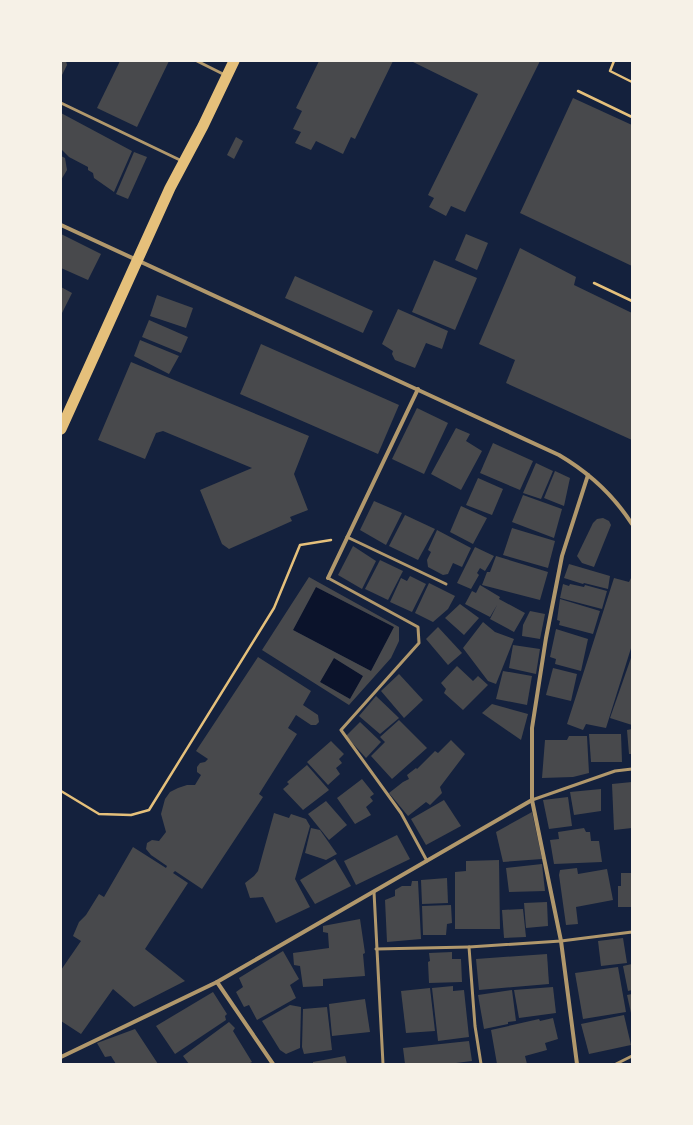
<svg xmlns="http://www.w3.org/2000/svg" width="693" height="1125" viewBox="0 0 693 1125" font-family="Manrope,sans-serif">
<rect width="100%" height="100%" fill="#14213d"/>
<g fill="#0b132b">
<polygon points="316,587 394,627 371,671 293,630"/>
<polygon points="334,658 363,676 350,699 320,682"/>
</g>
<g fill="#48494c" fill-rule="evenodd">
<polygon points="61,61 66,61 67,65 61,77"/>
<polygon points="120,61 169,61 137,127 97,108"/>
<polygon points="319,61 393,61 355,139 351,137 343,154 316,141 311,150 295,143 301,132 293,129 302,111 296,108"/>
<polygon points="411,61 540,61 465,212 451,206 446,216 429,207 434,198 428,195 478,94"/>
<polygon points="573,98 632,125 632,266 520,213"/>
<polygon points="61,113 132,151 114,192 94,178 93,173 88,170 88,167 69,157 61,149"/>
<polygon points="236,137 243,141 234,159 227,155"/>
<polygon points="134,152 147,157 128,199 116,194"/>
<polygon points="61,156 65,158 67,170 61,180"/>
<polygon points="61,234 101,254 88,280 61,268"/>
<polygon points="466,234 488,243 477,270 455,260"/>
<polygon points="520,248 576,277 574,285 632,313 632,440 506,383 515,360 479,344"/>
<polygon points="434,260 477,278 455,330 412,312"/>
<polygon points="295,276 373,311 363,333 285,298"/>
<polygon points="61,287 72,293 61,315"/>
<polygon points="157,295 193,308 186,328 150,316"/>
<polygon points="398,309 448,331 442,349 426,343 415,368 395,360 392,354 393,351 382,344"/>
<polygon points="149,320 188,337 181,353 142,337"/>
<polygon points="140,340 179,356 169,374 134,356"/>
<polygon points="261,344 399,405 378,454 240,394"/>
<polygon points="131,362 309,436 294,474 308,510 290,517 292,521 229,549 222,544 200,490 252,468 163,431 156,433 145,459 98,440"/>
<polygon points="417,408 448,423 424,474 392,459"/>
<polygon points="456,428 470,434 466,441 482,451 461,490 431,474"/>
<polygon points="493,443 533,461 520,490 480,473"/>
<polygon points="536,463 553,471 541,499 523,493"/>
<polygon points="555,471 570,478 564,506 544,498"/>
<polygon points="478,478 503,489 492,515 466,505"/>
<polygon points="523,495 562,509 554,538 512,522"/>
<polygon points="374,501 402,513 386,545 360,530"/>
<polygon points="461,506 487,518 473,544 450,532"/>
<polygon points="405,515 435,529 418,560 389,546"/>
<polygon points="603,518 609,521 611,525 594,567 582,563 577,556 593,523 597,519"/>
<polygon points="512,528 555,541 548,568 503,555"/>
<polygon points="437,530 471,548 462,567 453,563 448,574 443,575 428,567 427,560 431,552 428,550"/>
<polygon points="353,546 376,561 362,589 338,575"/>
<polygon points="475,547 494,556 485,571 480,568 477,573 479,575 471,589 457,583"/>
<polygon points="496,556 548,572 540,600 482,585 487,572 490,572"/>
<polygon points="380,560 403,571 388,600 365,589"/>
<polygon points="569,564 610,576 608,589 584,583 583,584 564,578"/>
<polygon points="410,576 426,584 412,612 390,602 401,578 407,581"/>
<polygon points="632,576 632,645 606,728 586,724 583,730 567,724 614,578 629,582"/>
<path d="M309,577L399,627V641L391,658L349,705L262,650ZM316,587L394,627L371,671L293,630ZM334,658L363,676L350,699L320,682Z"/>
<polygon points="429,583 455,596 448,609 433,622 415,613"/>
<polygon points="563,584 569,586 570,584 584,587 585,585 607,591 602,609 560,598"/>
<polygon points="480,585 500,597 499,599 525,613 514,632 490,619 497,605 490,617 465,604 472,591 476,593"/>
<polygon points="560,599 600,611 593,634 559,625 560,621 557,620"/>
<polygon points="460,604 479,618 464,635 445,618"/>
<polygon points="530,611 545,614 540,639 522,636 523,625"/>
<polygon points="483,622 495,632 514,639 496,684 488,681 463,648"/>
<polygon points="438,627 462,653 448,665 426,639"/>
<polygon points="556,629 588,639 581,671 555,664 556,659 550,657"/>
<polygon points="513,645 540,649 536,674 509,668"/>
<polygon points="632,655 632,725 610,718"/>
<polygon points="258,657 311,691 303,705 318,715 319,722 316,725 311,725 296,715 288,728 297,734 259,794 263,797 202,889 175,871 173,873 188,883 145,949 185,981 134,1007 113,989 81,1034 61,1021 61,970 81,941 73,936 79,922 86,915 99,894 104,897 133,847 166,868 167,866 151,855 146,849 147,843 152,840 159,841 166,832 161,814 165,799 170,792 178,788 187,785 195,785 201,775 197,772 197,767 200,763 205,762 208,759 196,751"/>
<polygon points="457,666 473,681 478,676 488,685 463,710 444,693 446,689 441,683"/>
<polygon points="553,668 577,674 571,701 546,695"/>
<polygon points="503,671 532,676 527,705 496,699"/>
<polygon points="399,674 423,700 404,718 381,691"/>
<polygon points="376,696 399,718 380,734 359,716"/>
<polygon points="492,704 528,714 521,740 482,713"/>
<polygon points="399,720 427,748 392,779 371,756 385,742 380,737"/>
<polygon points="360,722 381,742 366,758 346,736"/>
<polygon points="632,729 632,754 629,754 627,730"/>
<polygon points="589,734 621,734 622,762 591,762"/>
<polygon points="569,736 587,736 589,773 573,777 542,778 545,740 567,740"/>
<polygon points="451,740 465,754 440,787 442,793 430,805 426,802 408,816 389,793 403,782 409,779 407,775 416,768 417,769 435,751 438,753"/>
<polygon points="331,741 344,754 339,759 342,763 336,768 340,774 328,785 307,762"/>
<polygon points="307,765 329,790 303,810 283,789 289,784 287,782"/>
<polygon points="362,779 374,794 370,797 373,801 366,807 371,815 355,824 337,798"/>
<polygon points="632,782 632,828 614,830 612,784"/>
<polygon points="601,789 601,811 574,815 570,792"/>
<polygon points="568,797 572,826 549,829 543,800"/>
<polygon points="444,800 461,826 426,845 411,819"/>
<polygon points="326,801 347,825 329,840 308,814"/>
<polygon points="532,812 542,859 503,862 496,832"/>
<polygon points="274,813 289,818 291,814 306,819 310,826 295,879 310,907 276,923 263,897 250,898 245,883 254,876 258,871"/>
<polygon points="311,828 320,830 337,854 326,860 305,853"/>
<polygon points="584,828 586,832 590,832 591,841 599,841 602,862 554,864 550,840 559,839 558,832"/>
<polygon points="397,835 410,859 356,885 344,861"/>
<polygon points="335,859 351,886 315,904 300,880"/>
<polygon points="499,860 500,929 455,929 455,872 466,871 466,861"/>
<polygon points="542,864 545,891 509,892 506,868"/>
<polygon points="577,868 578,874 607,869 613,900 576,907 578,924 566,925 559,875 560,870"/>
<polygon points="621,873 632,873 632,907 618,907 618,886 621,886"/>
<polygon points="447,878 448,903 422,904 421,880"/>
<polygon points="412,881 418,881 421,939 387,942 385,900 395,896 395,890 402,886 411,886"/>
<polygon points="547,902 548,926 526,928 524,903"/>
<polygon points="451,905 452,923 447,924 446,935 423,935 422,906"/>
<polygon points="523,909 526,937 504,938 502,910"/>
<polygon points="360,919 365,953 363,954 365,976 323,979 323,986 303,987 300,966 294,965 293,953 329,948 328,933 323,932 323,926"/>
<polygon points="623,938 627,963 601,966 598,941"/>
<polygon points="283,951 299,979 290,985 296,998 257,1020 249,1005 244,1007 236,992 243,987 239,978"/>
<polygon points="452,952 452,959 461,959 462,982 429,983 428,962 430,961 429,953"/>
<polygon points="547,954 549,984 479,990 476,959"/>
<polygon points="632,964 632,990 628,991 623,966"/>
<polygon points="618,967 626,1012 583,1019 575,973"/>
<polygon points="453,986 453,991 464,990 469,1037 438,1041 432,988"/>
<polygon points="553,987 556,1013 519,1018 514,990"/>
<polygon points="430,988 435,1031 406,1033 401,991"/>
<polygon points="512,990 516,1021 508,1022 508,1024 484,1029 478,995"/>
<polygon points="213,992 227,1014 225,1016 226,1020 175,1054 156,1026"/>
<polygon points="632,994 632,1013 631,1013 627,995"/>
<polygon points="365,999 370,1032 332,1036 329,1004"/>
<polygon points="290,1005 301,1007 300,1048 286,1054 280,1050 262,1021"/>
<polygon points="327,1007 332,1050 304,1054 302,1047 303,1009"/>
<polygon points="624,1015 631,1045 589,1054 581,1024"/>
<polygon points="553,1018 558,1039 545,1043 547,1050 525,1056 527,1064 497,1064 491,1030 539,1019 540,1021"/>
<polygon points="229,1022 235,1028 233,1031 252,1062 248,1064 189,1064 183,1056"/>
<polygon points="135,1029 158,1064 116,1064 111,1056 105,1057 97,1043"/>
<polygon points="469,1041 472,1061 448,1064 405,1064 403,1048"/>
<polygon points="345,1056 347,1064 313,1064 313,1062"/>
</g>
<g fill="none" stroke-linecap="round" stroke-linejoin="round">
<g stroke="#e5c07b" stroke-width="2.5">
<polyline points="614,61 610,71 632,82"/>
<polyline points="578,91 632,117"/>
<polyline points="594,283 632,301"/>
<polyline points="61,791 99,814 131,815 149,810 274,608 300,545 331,540"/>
</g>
<g stroke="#b1986c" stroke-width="3">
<polyline points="197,61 225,75"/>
<polyline points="61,103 182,161"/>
<polyline points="347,537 446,584"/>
<polyline points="328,578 418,627 419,643 341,730 401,813 427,861"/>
<polyline points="532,800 615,771 632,769"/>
<polyline points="374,892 383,1064"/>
<polyline points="376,949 469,947"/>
<polyline points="481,1064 475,1026 469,947 561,941 632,932"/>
<polyline points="616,1064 632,1056"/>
</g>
<g stroke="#b1986c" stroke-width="4">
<path d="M61,225L559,455C588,472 614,496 632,524"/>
<polyline points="328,578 418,389"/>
<polyline points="217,982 273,1064"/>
<polyline points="61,1057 217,982 532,800"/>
<polyline points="577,1064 561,941 532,800 532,728 546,638 562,556 588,475"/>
</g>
<polyline stroke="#e5c07b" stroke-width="11" points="61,429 170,188 203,126 234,61"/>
</g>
<rect width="693" height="1125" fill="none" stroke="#f6f1e7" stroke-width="124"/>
</svg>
